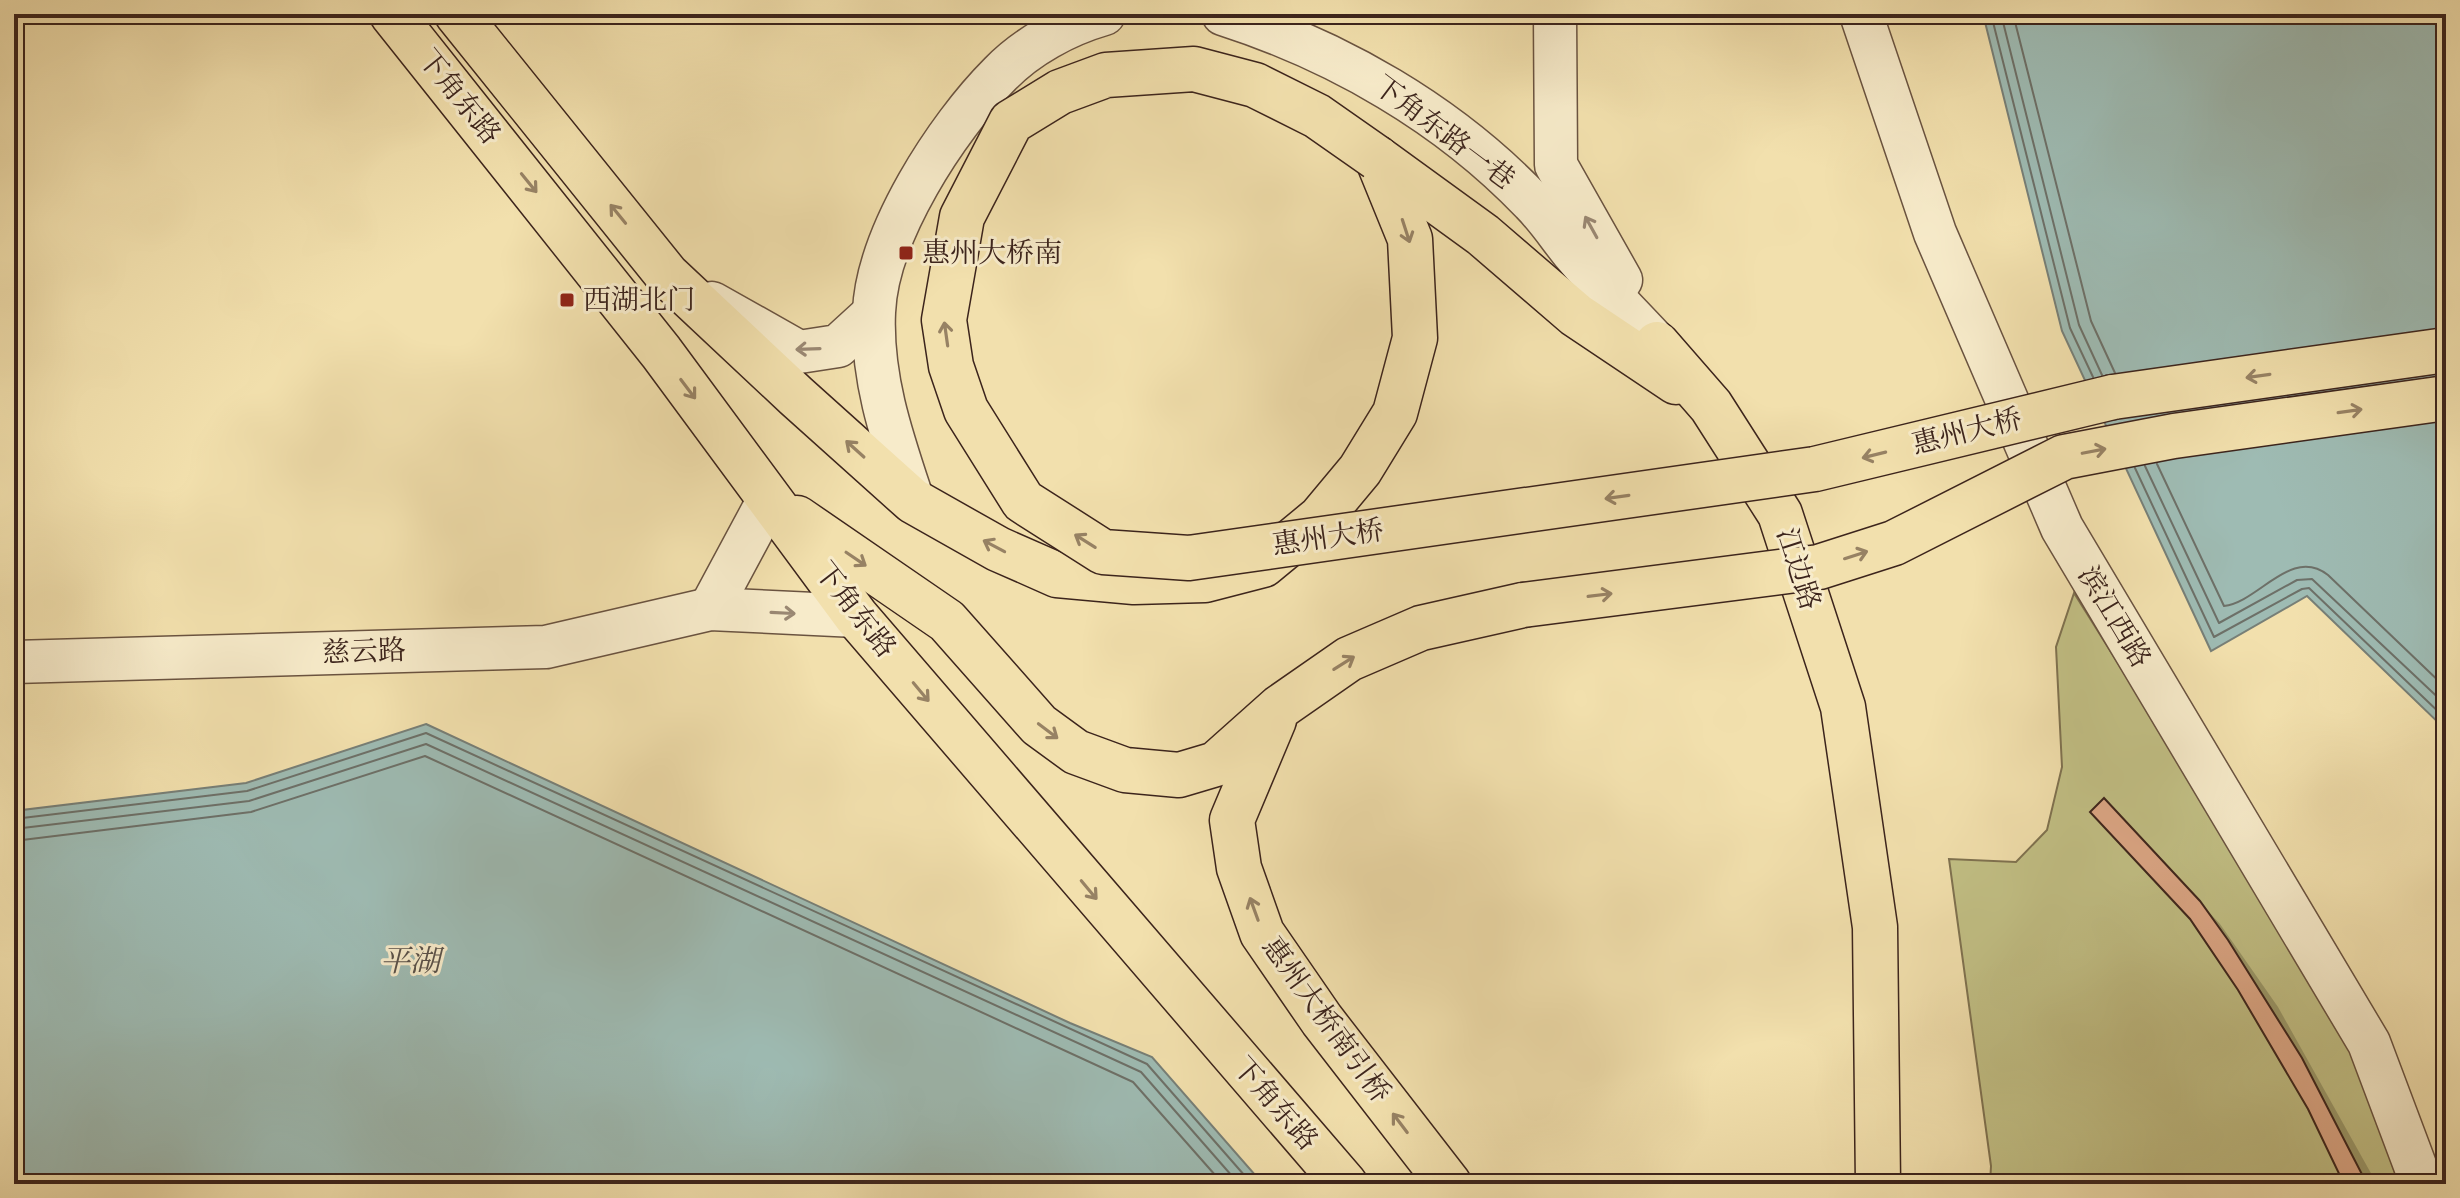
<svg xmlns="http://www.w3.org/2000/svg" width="2460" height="1198" viewBox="0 0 2460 1198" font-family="'IM FELL DW Pica','Noto Serif SC',serif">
<rect width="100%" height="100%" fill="#f2e0ad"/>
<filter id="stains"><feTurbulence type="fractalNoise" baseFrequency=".0025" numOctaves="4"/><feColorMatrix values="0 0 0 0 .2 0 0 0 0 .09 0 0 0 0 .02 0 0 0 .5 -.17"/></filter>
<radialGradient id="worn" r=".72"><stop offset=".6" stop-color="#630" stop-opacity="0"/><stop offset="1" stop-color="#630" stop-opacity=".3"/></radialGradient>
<polygon fill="#c2c085" stroke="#7f7250" stroke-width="2" points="2074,593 2148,711 2356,1061 2399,1184 1990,1184 1991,1166 1949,859 2016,862 2047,830 2062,767 2056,647"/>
<g fill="#9ebbb3" stroke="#777f77" stroke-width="2">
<polygon points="1983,14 2446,14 2446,730 2307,596 2211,651 2062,331"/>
<polygon points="426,724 1070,1023 1152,1057 1263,1184 14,1184 14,811 246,783"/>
</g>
<polygon fill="#0003" points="2124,821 2220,924 2278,1007 2377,1184 2345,1184 2310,1108 2240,989"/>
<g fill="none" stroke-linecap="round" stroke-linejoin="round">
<g stroke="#6d7068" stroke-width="2">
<polyline points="1991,14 2070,328 2093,377"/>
<polyline points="2001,14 2079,325 2102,375"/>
<polyline points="2013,14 2091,321 2115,373"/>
<path d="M2157,464L2224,606C2259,602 2291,546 2328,575L2446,688"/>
<polyline points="2145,466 2219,623 2297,580 2312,579 2446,705"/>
<polyline points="2135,468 2214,637 2302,589 2309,588 2446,719"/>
<polyline points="14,819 247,791 426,733 1147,1064 1252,1184"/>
<polyline points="14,829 249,801 426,744 1141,1072 1239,1184"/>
<polyline points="14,841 251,812 425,756 1133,1082 1223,1184"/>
</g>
</g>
<polygon fill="#dea887" stroke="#3c241c" stroke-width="2" points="2104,798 2200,901 2228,940 2302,1058 2367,1184 2344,1184 2308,1109 2238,990 2190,919 2090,812"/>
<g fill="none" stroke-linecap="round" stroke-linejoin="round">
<defs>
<g id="minor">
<path d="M1223,14C1338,51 1448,114 1532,202C1548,218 1560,237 1574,254C1600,285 1629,314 1657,344"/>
<polyline points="1555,14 1556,165 1621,280"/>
<polyline points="1861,14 1935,233 2062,528 2369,1043 2422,1184"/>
<polyline points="712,303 799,352 838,346 873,314"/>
<path d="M913,501C892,438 871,378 874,312C877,235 946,128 1000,74C1027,46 1066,25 1104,14"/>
<polyline points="710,609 769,499"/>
<polyline points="14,662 546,647 710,609 856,616"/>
</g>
<g id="major">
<polyline points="392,14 661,352 856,616 1345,1184"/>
<polyline points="457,14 667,275 796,396 913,501 998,549 1057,575 1134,582 1205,580 1263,565 1320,518 1360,470 1395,413 1415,338 1410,239 1377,158"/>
<polyline points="1377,158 1483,235 1576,315 1676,382"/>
<polyline points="1657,344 1711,406 1780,514 1843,707 1875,927 1878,1184"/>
<polyline points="2113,397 2446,350"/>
<polyline points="797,518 947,621 1039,725 1076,752 1125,770 1179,775 1216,764 1280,707 1349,659 1421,628 1523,605"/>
<polyline points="1274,720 1232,820 1239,868 1262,933 1322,1020 1449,1184"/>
</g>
</defs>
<use href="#minor" stroke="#6a5340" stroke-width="45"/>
<use href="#major" stroke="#3c241c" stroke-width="47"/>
<use href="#minor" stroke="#f7ebca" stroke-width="42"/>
<use href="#major" stroke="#f2e0ad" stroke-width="44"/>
<defs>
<g id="major-bridge">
<polyline points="1377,158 1317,116 1255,85 1194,69 1106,75 1060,92 1011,122 962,217 944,320 951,366 966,410 1023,501 1103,552 1189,558 1815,469 2113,397"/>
<polyline points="1523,605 1819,567 1894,543 2064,457 2174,436 2446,398"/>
</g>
</defs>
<use href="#major-bridge" stroke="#3c241c" stroke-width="47" stroke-linecap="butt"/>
<use href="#major-bridge" stroke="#f2e0ad" stroke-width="44"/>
</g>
<defs><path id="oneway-shaft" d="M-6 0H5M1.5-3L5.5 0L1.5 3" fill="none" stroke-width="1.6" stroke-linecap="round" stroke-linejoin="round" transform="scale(2)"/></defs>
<g stroke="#978264">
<use href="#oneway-shaft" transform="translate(529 183) rotate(51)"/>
<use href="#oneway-shaft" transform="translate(618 214) rotate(-129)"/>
<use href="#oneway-shaft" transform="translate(1406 231) rotate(72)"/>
<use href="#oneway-shaft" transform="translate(946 334) rotate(-98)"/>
<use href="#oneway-shaft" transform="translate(2258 376) rotate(172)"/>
<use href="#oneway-shaft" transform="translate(688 389) rotate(53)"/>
<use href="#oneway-shaft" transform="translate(2350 411) rotate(-8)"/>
<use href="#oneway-shaft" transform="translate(855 449) rotate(-138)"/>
<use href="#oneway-shaft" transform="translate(2094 451) rotate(-11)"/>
<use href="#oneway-shaft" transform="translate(1874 455) rotate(166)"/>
<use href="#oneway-shaft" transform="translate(1617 497) rotate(172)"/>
<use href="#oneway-shaft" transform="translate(1085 541) rotate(-148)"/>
<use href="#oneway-shaft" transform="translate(994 546) rotate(-152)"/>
<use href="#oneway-shaft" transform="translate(1856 555) rotate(-18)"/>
<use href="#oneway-shaft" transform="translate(856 559) rotate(34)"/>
<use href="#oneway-shaft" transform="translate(1600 595) rotate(-7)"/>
<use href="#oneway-shaft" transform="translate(1344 663) rotate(-32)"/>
<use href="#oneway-shaft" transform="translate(921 692) rotate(50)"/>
<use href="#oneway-shaft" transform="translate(1048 731) rotate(37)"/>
<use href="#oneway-shaft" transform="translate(1089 890) rotate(50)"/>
<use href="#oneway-shaft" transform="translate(1254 909) rotate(-110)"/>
<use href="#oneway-shaft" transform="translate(1400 1123) rotate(-127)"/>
</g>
<g stroke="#9a8873">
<use href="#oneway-shaft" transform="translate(1591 227) rotate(-119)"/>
<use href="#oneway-shaft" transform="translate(808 349) rotate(178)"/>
<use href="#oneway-shaft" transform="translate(783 613) rotate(3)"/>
</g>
<g fill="#8f2418" stroke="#f7ebca" stroke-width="3">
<rect x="898" y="245" width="16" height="16" rx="4"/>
<rect x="559" y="292" width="16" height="16" rx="4"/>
</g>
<g text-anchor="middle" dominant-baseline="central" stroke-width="6" stroke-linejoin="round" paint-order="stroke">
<g font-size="28" fill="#3c241c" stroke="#f7ebca">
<text transform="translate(459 97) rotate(51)">下角东路</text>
<text transform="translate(1444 133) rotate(37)">下角东路一巷</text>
<text transform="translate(1967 432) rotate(-14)">惠州大桥</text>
<text transform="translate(1328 538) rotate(-8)">惠州大桥</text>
<text transform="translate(1798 569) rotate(72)">江边路</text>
<text transform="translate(855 610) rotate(52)">下角东路</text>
<text transform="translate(2114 617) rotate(59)">滨江西路</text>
<text transform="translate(364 652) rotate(-2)">慈云路</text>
<text transform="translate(1326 1020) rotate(54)">惠州大桥南引桥</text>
<text transform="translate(1275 1104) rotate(49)">下角东路</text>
</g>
<g font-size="28" fill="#3c241c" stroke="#f7ebca" text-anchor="start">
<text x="922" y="253">惠州大桥南</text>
<text x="583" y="300">西湖北门</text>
</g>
<g font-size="30" font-style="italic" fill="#595149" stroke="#f7ebca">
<text x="410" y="962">平湖</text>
</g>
</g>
<rect width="2460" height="1198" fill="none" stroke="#f2e0ad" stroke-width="48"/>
<rect x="16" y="16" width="2428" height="1166" fill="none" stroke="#3c241c" stroke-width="4"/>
<rect x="24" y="24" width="2412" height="1150" fill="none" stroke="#3c241c" stroke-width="2"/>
<rect width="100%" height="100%" filter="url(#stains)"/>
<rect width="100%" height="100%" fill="url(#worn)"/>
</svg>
